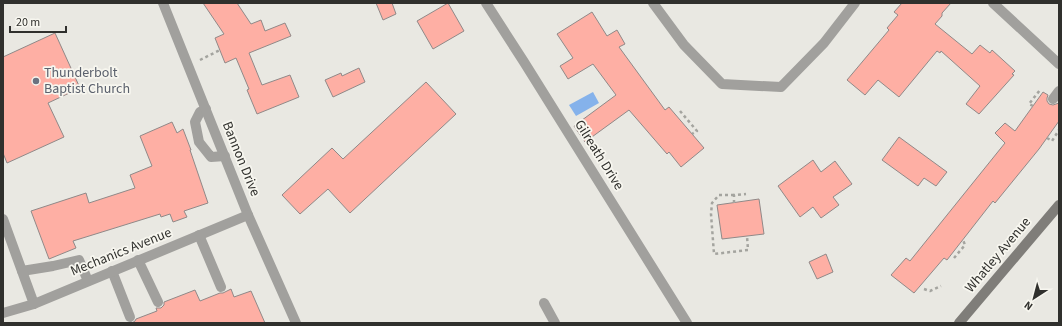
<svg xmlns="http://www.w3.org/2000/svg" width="1062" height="326" viewBox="0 0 1062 326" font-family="'Source Sans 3',sans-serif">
<rect width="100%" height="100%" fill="#e9e8e2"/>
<polygon fill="#85b2eb" points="593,92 599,103 576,116 569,105"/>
<g fill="#feafa4" stroke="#908988">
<polygon points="203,3 237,3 251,24 261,20 265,31 285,23 291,36 249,53 262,85 290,75 299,97 257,114 247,90 249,89 236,58 225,63 215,38 224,34"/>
<polygon points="376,3 392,3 396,14 383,20"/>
<polygon points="448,3 464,31 433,49 417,21"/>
<polygon points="902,3 951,3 942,13 942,16 935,24 972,54 980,45 990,53 992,50 1015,71 1012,74 1014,75 979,114 966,104 980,86 941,51 940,53 937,51 899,97 878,80 865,95 847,80 889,30 887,28 898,15 894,12"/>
<polygon points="592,12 607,36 617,30 625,44 619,47 665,110 669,107 704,148 681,167 669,152 667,154 629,110 585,142 574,126 616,95 593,64 568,79 560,66 573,58 557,34"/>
<polygon points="55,33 80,88 48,103 64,137 7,163 3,153 3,57"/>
<polygon points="359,68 365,82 333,97 325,80 341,73 342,76"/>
<polygon points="426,82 456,114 350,213 328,189 300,214 282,195 332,148 343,159"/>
<polygon points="1043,92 1048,95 1047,98 1047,101 1049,104 1053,105 1059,103 1059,121 1039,149 995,203 993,201 947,260 944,258 914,293 891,275 906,258 910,261 1005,143 995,133 1005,123 1015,131"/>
<polygon points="172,122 177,133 183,129 191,150 190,150 208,203 184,211 187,217 173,222 170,214 161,217 160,214 73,241 76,248 49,259 31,211 86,193 89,203 135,188 130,175 152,166 140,136"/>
<polygon points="899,137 947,172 936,186 924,178 918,186 882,160"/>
<polygon points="813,160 821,172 835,161 852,184 833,197 839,205 821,218 813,207 800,217 778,186"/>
<polygon points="759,199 764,234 722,239 717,205"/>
<polygon points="826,254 833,272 817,279 809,262"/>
<polygon points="231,289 234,297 251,291 265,323 132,323 135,321 136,319 157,311 156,308 161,308 164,305 164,302 195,290 200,301 220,293 223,293"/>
</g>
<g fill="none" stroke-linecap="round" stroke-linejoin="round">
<g stroke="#a4a49f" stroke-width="2.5" stroke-dasharray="3 3" stroke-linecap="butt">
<polyline points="200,60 220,50"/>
<polyline points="1033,106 1029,104 1040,90"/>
<polyline points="680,111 697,131 692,134"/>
<polyline points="1047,138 1052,141 1059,130"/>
<polyline points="734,195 719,195 712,203 711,214 714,254 748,250 747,236"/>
<polyline points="734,203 734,195 746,194"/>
<polyline points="954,258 965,245 963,240"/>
<polyline points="924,289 930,291 941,286"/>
</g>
<g stroke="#a1a09d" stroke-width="10">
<polyline points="1053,99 1059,91"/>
<polyline points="206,109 200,112 195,122 199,142 211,157 225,156"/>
<polyline points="199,235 221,287"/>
<polyline points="138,260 158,302"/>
<polyline points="22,271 53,266 79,260 88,281"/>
<polyline points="112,271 130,317"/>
</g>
<g stroke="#a1a09d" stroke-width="10">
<polyline points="163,3 248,215 296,323"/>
<polyline points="486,3 524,62 687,323"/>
<polyline points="653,3 684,45 722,84 781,87 824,43 855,3"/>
<polyline points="993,3 1059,64"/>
<polyline points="3,219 34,304"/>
<polyline points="544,303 555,323"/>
<polyline points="3,313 34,304 248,215"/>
</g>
<polyline stroke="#7f7d79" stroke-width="10" points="959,323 1059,205"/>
</g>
<circle fill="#6b7280" stroke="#f7f6ef" stroke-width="1.5" cx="36" cy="81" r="4"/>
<g text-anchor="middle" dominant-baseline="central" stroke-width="3.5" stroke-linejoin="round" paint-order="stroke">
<g font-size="14" fill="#5b616d" stroke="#f7f6ef" text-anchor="start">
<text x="44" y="73">Thunderbolt<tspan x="44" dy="16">Baptist Church</tspan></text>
</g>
<g font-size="14" fill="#30302d" stroke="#f7f6ef">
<text transform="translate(599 155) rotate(58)">Gilreath Drive</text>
<text transform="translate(241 159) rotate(68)">Bannon Drive</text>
<text transform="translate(121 252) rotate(-22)">Mechanics Avenue</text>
<text transform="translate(998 255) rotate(-50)">Whatley Avenue</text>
</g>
</g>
<rect width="1062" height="326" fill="none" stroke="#30302d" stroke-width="8"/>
<g transform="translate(1034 298) rotate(216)" stroke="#f7f6ef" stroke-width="3" paint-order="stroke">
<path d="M0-3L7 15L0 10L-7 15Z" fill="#30302d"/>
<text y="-6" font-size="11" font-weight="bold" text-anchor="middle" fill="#30302d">N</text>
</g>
<path d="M10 26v6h56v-6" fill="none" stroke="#30302d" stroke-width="2"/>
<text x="16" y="26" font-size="12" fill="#30302d" stroke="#f7f6ef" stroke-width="3" paint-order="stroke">20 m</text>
</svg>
